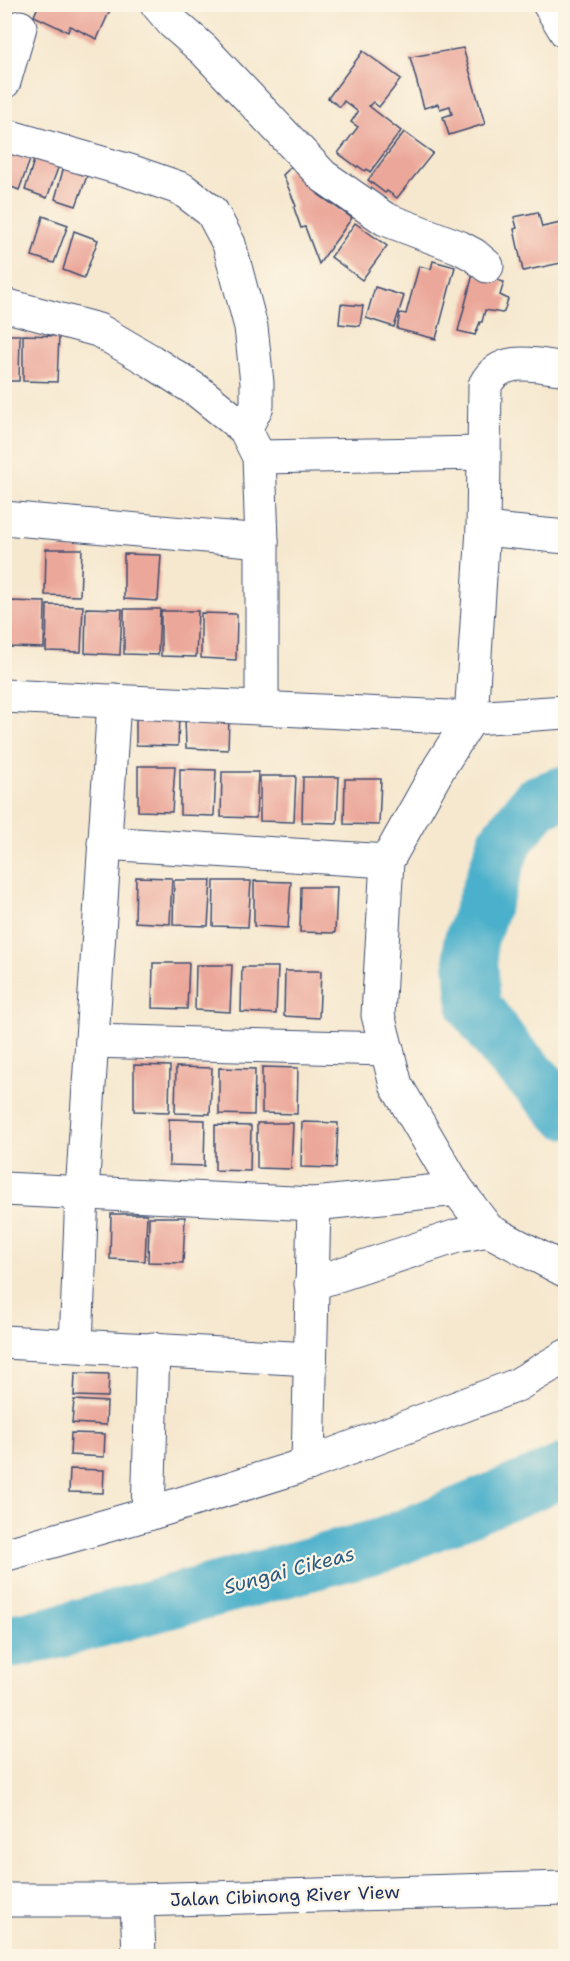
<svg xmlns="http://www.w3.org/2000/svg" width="570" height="1961" viewBox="0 0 570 1961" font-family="'Shantell Sans',sans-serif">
<rect width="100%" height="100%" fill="#fcf5e5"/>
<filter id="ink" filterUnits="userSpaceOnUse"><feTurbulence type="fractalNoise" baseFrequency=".0167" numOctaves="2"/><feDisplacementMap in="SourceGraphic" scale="12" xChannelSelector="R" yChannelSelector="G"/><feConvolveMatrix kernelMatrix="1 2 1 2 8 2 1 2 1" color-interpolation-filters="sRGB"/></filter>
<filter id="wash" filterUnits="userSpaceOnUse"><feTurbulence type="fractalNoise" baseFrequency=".008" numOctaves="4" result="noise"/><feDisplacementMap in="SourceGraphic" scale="24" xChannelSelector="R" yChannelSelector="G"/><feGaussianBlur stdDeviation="1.35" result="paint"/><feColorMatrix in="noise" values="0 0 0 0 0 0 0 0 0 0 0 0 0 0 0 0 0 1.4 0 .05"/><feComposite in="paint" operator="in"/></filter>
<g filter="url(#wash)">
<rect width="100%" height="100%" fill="#f6e8cf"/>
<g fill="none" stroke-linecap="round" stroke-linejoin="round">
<g stroke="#4bb0cb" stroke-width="54">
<polyline points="566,792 537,802 505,842 470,943 474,1006 508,1052 566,1112"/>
<polyline points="4,1642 49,1634 385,1544 566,1470"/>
</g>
</g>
<g id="blocks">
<g fill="#eba79a">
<polygon points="39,4 103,4 111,8 97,39 70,26 68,32 34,16"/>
<polygon points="463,48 485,124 449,135 443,117 452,114 450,106 440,109 438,104 424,108 410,57"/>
<polygon points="363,51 401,79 379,107 373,102 369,106 401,131 370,172 367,169 365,171 358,166 357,167 338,153 358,127 351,122 358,112 344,101 340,107 328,98"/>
<polygon points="404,132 433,153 397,198 387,191 385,193 368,180"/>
<polygon points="9,143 33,152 19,190 4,184 4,159"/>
<polygon points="37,150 61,160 47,198 25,190"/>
<polygon points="66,159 90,168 76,206 55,199"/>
<polygon points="293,165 319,195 352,218 319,264 305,227 301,228 294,208 296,206 283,175"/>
<polygon points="538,212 542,227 561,223 566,244 566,262 523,271 514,229 517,228 514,217"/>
<polygon points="43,216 68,225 54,263 32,256"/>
<polygon points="355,223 387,246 362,280 331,257"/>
<polygon points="74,231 98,240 84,278 63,270"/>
<polygon points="433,261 455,267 436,339 397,329 400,313 406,314 419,266 431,269"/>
<polygon points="473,274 504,282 500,295 508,299 504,312 502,313 485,310 482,322 480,322 475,335 458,331"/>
<polygon points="375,287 404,296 394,327 366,318"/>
<polygon points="341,304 363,306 360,326 339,324"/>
<polygon points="4,335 20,335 19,381 4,381"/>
<polygon points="23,335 59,336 57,382 23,381"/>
<polygon points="46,549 82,549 80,596 45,595"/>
<polygon points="124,554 161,555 158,601 124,599"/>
<polygon points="9,601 45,602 44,648 9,647"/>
<polygon points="47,605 83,606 81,652 46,651"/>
<polygon points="86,608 122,609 120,655 85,653"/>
<polygon points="124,609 160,609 158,655 124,654"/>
<polygon points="161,611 198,611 196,657 161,656"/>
<polygon points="201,613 237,614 236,660 201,658"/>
<polygon points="136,714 179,714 178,746 136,745"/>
<polygon points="185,718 229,718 228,750 186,748"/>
<polygon points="138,766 175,766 172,812 138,811"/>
<polygon points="180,769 216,770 214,816 180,815"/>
<polygon points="222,772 258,772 256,818 221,817"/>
<polygon points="260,776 296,776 294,822 260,821"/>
<polygon points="303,777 339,777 337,823 302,822"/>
<polygon points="345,779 381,779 379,825 344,824"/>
<polygon points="136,877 172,878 170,924 135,922"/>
<polygon points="174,880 211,880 208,926 173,925"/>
<polygon points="214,881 251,881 248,927 213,926"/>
<polygon points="254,881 291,882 288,928 254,926"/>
<polygon points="301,887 337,887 335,933 300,932"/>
<polygon points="153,963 189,963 187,1009 152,1008"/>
<polygon points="196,965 232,965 230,1012 195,1010"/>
<polygon points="242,967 278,967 276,1014 241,1012"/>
<polygon points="285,971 321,971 319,1018 284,1016"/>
<polygon points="134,1065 170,1066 169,1112 134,1111"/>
<polygon points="176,1067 212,1068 210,1114 175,1113"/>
<polygon points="262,1067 298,1068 297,1114 262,1113"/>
<polygon points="219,1068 255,1069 254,1115 219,1114"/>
<polygon points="169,1119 205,1120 204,1166 169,1165"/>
<polygon points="302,1122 338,1123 336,1168 301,1167"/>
<polygon points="257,1123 293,1123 291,1169 257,1168"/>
<polygon points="215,1125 251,1126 250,1171 215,1170"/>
<polygon points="111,1214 147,1214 145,1261 110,1259"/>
<polygon points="149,1217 185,1217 183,1263 148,1262"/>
<polygon points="75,1373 109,1374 108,1397 74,1396"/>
<polygon points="74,1400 107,1402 106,1425 72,1423"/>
<polygon points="71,1433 105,1434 104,1457 70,1455"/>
<polygon points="70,1469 104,1470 103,1493 69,1492"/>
</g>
</g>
</g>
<g filter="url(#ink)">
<use href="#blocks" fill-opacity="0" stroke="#3c4b6f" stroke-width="1.5"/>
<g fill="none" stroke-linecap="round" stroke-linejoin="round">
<defs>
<g id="minor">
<polyline points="157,4 173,23 204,50 323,176 385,219 459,247 474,255 487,266"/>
<polyline points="549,4 566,32"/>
<polyline points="4,82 20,27"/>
<polyline points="4,135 130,171 182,189 212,212 229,244 251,327 257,383 257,406 245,429"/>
<polyline points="4,305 98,330 151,361 199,392 245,429 259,457 262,541 262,708"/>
<polyline points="259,457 483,453"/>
<polyline points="4,518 262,541"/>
<polyline points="483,529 566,537"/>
<polyline points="4,696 471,718 566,712"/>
<polyline points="104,843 387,861"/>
<polyline points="92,1041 387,1049"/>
<polyline points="4,1189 314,1204 457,1189 488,1230"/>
<path d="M457,1189L396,1085L378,1015L387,861L439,768L471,718L483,529L485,385C501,354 537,365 566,369"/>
<polyline points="311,1284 457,1236 488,1230 566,1271"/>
<polyline points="4,1342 310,1359"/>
<polyline points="76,1345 82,1193 114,701"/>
<polyline points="308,1464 314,1204"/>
<polyline points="148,1514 153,1349"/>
<polyline points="4,1555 148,1514 308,1464 517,1385 566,1356"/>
<polyline points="4,1900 137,1900 566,1888"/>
<polyline points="137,1900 139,1956"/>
</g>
</defs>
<use href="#minor" stroke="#3c4b6f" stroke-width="35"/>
<use href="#minor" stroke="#fff" stroke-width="33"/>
</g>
</g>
<g text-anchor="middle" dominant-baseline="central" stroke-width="4.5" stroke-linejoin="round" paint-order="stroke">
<g font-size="18" fill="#1b2f5e" stroke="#fcf5e5">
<text transform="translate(285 1896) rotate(-2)">Jalan Cibinong River View</text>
</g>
<g font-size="20" font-style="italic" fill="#2c5c84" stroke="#fcf5e5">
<text transform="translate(289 1570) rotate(-15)">Sungai Cikeas</text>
</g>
</g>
<rect width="570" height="1961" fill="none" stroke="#fcf5e5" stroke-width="24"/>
</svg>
